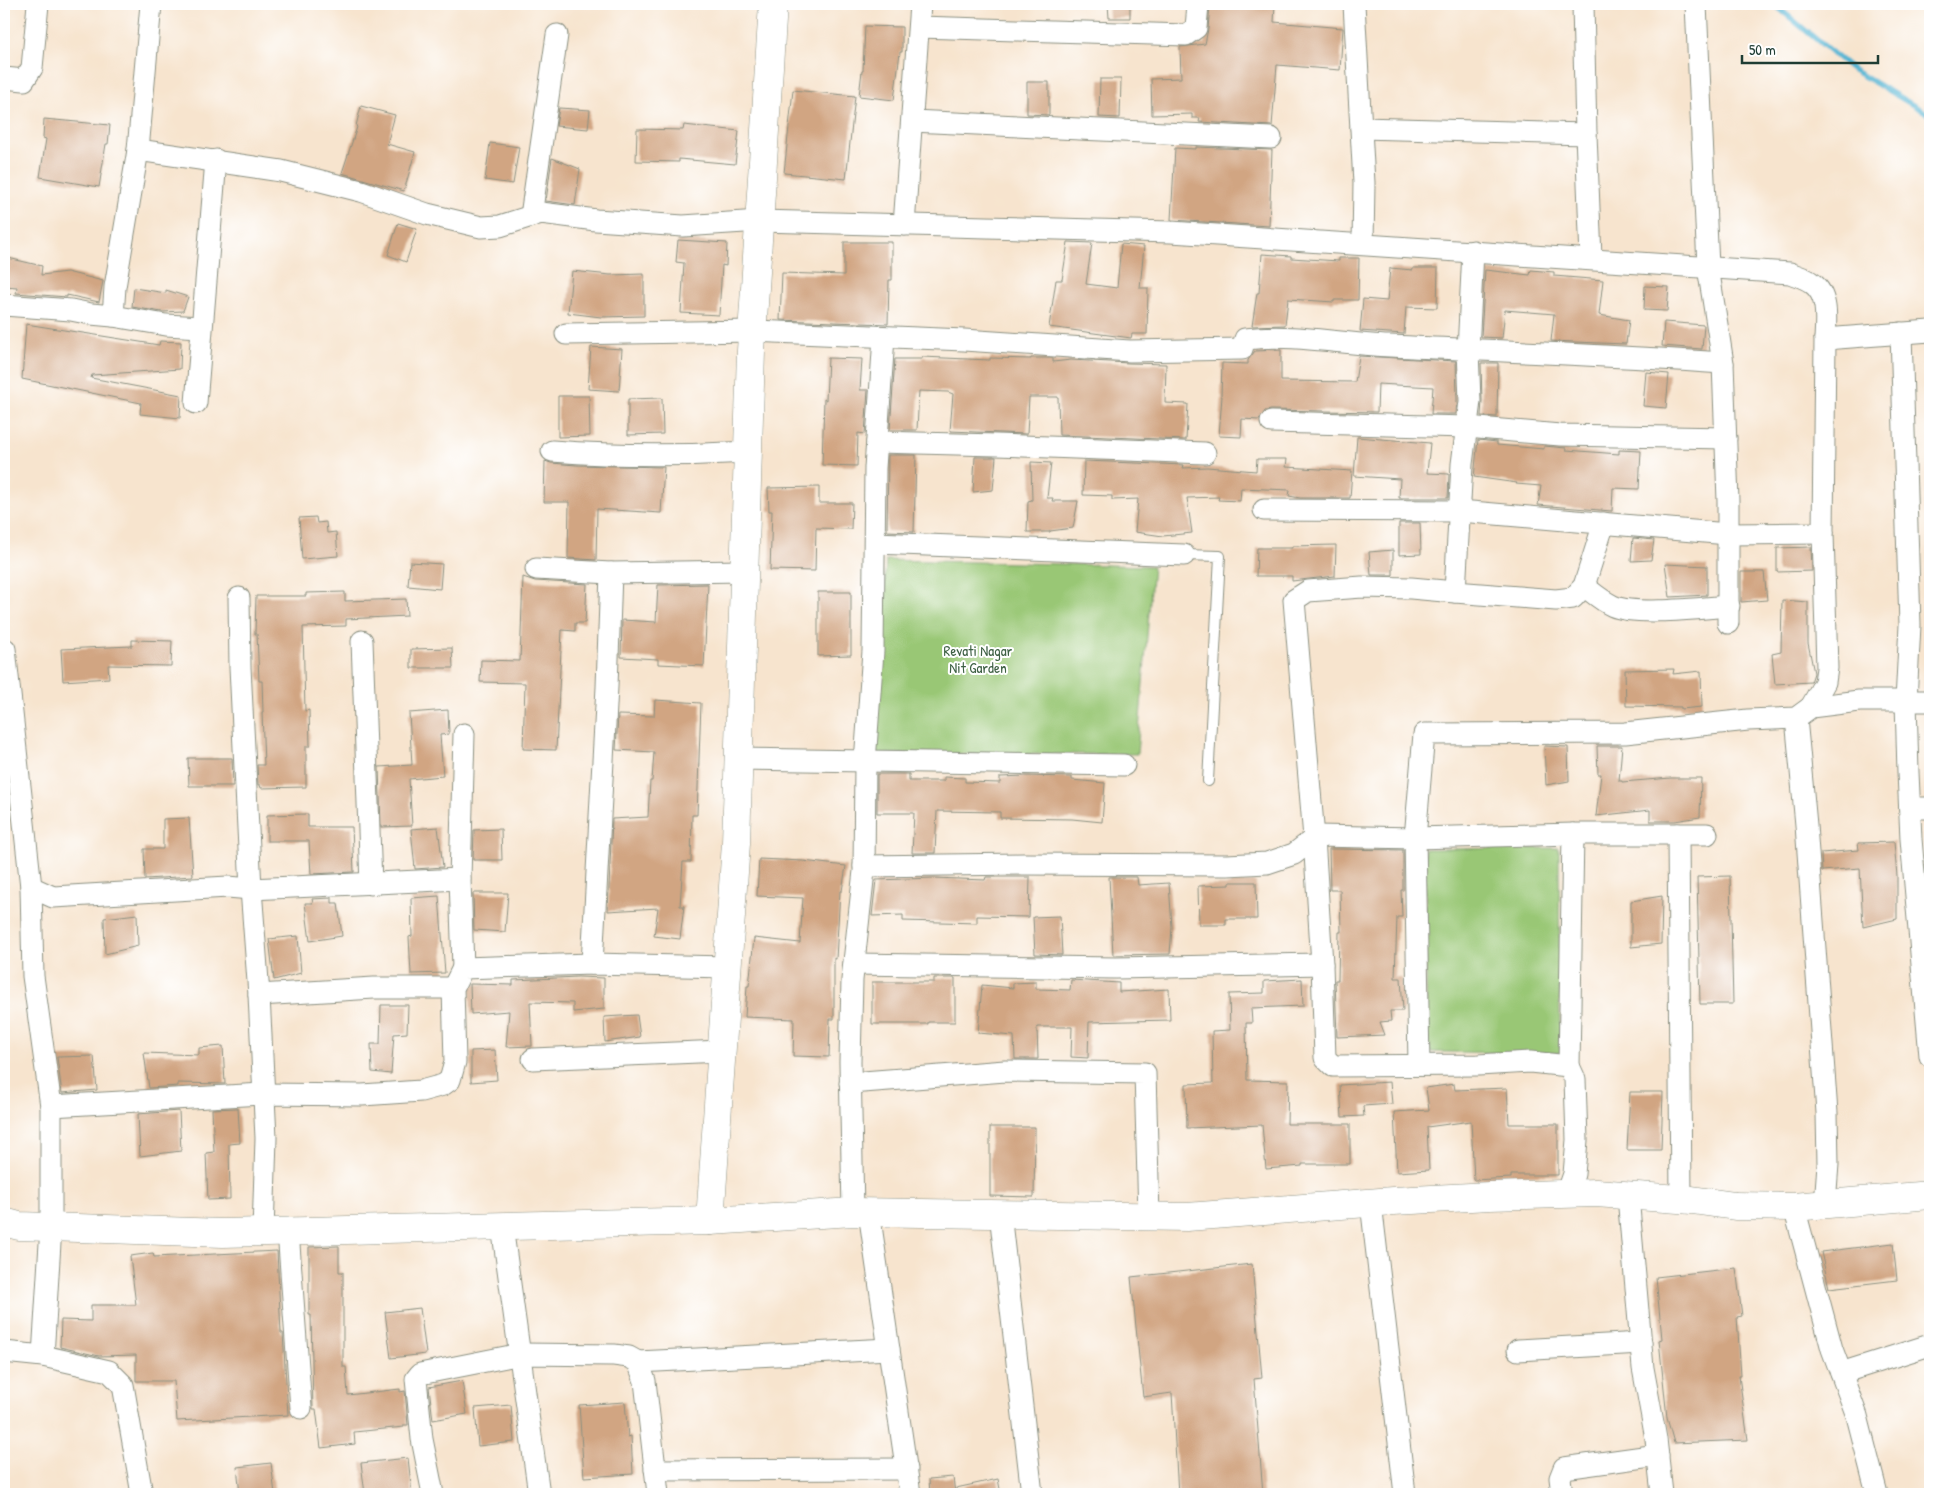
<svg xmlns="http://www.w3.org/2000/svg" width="1934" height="1498" viewBox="0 0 1934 1498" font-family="'Patrick Hand',sans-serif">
<rect width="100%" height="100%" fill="#fff"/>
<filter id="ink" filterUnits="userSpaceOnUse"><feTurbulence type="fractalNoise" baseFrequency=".02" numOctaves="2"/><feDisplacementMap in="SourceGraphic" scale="10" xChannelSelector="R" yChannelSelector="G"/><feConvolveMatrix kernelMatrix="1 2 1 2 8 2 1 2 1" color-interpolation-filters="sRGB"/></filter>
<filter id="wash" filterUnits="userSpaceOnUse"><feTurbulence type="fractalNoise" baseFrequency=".0096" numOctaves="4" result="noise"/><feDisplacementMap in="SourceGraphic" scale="20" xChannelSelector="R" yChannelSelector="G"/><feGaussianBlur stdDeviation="1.12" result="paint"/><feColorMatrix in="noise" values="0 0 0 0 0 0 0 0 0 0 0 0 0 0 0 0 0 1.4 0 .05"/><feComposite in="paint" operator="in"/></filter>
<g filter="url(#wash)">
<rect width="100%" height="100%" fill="#f7e4ce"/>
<g fill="#99c775" stroke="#5c8254">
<polygon points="886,560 1153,566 1137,754 875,754"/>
<polygon points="1559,848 1560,1053 1427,1052 1425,849"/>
</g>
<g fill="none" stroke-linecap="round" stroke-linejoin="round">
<polyline stroke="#51b2d0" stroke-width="5.5" points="1774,4 1853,70 1930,115"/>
</g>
<g id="blocks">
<g fill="#d1a582">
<polygon points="1108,4 1130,4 1130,18 1109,18"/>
<polygon points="1210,4 1275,4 1274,22 1343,28 1340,70 1277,65 1272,126 1199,122 1200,118 1192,118 1192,114 1152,115 1151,79 1181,78 1180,47 1205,44 1208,29"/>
<polygon points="865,26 902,27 902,52 900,52 894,100 859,96 862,71 863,71"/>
<polygon points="1100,79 1121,79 1120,118 1099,117"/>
<polygon points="1027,82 1049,82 1049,115 1027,114"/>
<polygon points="793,90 855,96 846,179 784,173"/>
<polygon points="361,106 395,115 387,144 415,152 404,191 342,173 357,127 356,126"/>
<polygon points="559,108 590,110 588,129 556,126"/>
<polygon points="44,119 110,125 108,144 106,144 99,187 40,177 46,139 43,138"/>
<polygon points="684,125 739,131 735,164 679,159 679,162 636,161 637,129 683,130"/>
<polygon points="490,143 519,147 513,184 485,180"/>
<polygon points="1196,147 1272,150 1269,226 1171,220 1175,148 1196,149"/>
<polygon points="552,158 580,169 575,205 546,201"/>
<polygon points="398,223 417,229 406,262 388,255"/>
<polygon points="678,240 727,243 726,266 722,265 719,315 681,313 684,263 676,262"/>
<polygon points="844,242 892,242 892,280 889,280 888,324 780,320 782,273 844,275"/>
<polygon points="1068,242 1092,243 1086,284 1117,288 1121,244 1144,246 1140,288 1148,288 1147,334 1132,334 1131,338 1049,327 1056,280 1062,280"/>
<polygon points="1262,254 1291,256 1291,258 1339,261 1339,258 1359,258 1358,300 1334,300 1334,302 1288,299 1285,325 1252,326 1257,293 1259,293"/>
<polygon points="4,257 42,266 41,275 67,272 103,281 99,302 67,295 67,297 16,293 17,287 4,286"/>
<polygon points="1390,268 1413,270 1413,268 1438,268 1437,308 1406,307 1404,334 1360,331 1363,299 1387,301"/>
<polygon points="1485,270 1530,275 1531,270 1554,272 1554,276 1603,280 1599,315 1629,320 1626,344 1551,341 1554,314 1505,310 1502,338 1481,337"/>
<polygon points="572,271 610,275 644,274 644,316 601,317 568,313"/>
<polygon points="1645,286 1669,287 1667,311 1644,310"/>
<polygon points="134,288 166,293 166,290 188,297 183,311 162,312 132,307"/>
<polygon points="1664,322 1704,325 1702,349 1662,346"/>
<polygon points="26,324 159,345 160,341 181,342 180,369 92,375 91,378 181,395 180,418 140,414 141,403 22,379"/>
<polygon points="591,347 622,349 619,391 588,389"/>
<polygon points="1281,350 1281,381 1355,382 1359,356 1456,361 1457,400 1456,414 1431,414 1433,387 1378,384 1377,412 1271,410 1265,411 1259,420 1242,419 1241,437 1219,436 1222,396 1221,396 1222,363 1248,364 1248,360 1255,351"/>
<polygon points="922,357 990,360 990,358 1031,359 1031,358 1053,358 1053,362 1071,360 1129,363 1166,364 1165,403 1188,404 1186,440 1059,435 1058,397 1029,397 1027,434 950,431 953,394 948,392 919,391 917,430 890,430 895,359 922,359"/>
<polygon points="828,358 862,359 860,390 868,390 865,434 858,433 857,466 822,465 824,399 826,400"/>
<polygon points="1481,363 1498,363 1497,417 1481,416 1482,401"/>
<polygon points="1646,372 1669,374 1666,408 1643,406"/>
<polygon points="558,396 589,396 590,436 558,437"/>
<polygon points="662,398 663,434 628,435 628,399"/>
<polygon points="1357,437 1430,443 1427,473 1449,474 1448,498 1399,498 1400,479 1354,476"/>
<polygon points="1478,440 1497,442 1497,445 1544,449 1544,446 1566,448 1566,450 1619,454 1619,450 1641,451 1639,489 1613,488 1612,511 1538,505 1541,486 1516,484 1517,483 1474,477"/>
<polygon points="888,455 916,455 914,532 887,531"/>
<polygon points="975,457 996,457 993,490 973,492"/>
<polygon points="1257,459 1287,459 1286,467 1352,471 1350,498 1300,498 1289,496 1290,490 1241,488 1240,501 1218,500 1219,497 1187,498 1192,533 1163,536 1135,532 1138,499 1112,500 1112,496 1083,495 1084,461 1184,465 1183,468 1207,467 1256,471"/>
<polygon points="545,461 551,463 576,465 664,467 661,513 597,509 596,560 568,558 569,502 544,502"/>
<polygon points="1031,462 1051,463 1047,498 1053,498 1052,501 1078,501 1073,528 1050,531 1050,532 1027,532 1028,501 1032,500"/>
<polygon points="819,487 819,503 852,503 851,529 816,528 815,571 770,570 772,511 769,511 768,488"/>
<polygon points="316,517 317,523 326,522 327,533 336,532 338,556 302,559 299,518"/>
<polygon points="1399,523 1420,523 1421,554 1399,555"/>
<polygon points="1633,538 1654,540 1651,560 1631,561"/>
<polygon points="1336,545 1335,576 1292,581 1292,576 1256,576 1257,548 1292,548 1292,546"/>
<polygon points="1811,547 1812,571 1777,572 1777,548"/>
<polygon points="1393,550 1393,575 1371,575 1369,552"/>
<polygon points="410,562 442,564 440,589 408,586"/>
<polygon points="1665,564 1707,566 1707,595 1670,597"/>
<polygon points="1741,572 1764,572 1767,600 1741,602"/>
<polygon points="523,577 535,581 587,584 585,623 575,623 575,631 562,630 556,750 523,749 525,683 480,682 481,660 520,661"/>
<polygon points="708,584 704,666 658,664 658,659 621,657 622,620 656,622 658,585"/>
<polygon points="345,592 345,601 406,599 407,616 346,619 346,626 303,627 305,711 309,710 310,746 306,746 306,787 261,788 260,785 258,785 257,765 264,765 262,712 263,712 262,681 259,681 257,634 255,634 256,596 306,596 306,593"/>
<polygon points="818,592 851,592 851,655 818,656"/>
<polygon points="1782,600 1808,602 1808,643 1814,673 1811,682 1775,684 1772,654 1781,652"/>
<polygon points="132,640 172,641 171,666 108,665 109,678 63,681 61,649 132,646"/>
<polygon points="452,648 453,668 411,668 411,649"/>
<polygon points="1674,669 1673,674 1701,671 1702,707 1681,709 1681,707 1626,706 1625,670"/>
<polygon points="655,700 701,703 697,815 692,815 691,862 683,862 680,906 684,906 680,939 654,936 658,908 608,911 612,819 648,817 650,781 652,781 654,752 616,750 618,715 654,716"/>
<polygon points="448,710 449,734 440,735 443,776 409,779 412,826 381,827 379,767 412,765 409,713"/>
<polygon points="1544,746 1568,747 1569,781 1546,785"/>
<polygon points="1597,746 1622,746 1619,781 1622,781 1622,782 1671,778 1701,778 1700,817 1675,821 1650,821 1650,810 1596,816 1601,774 1598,774"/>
<polygon points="188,758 232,758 233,786 189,786"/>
<polygon points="877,774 909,774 909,781 944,781 944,777 965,778 965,782 1000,783 1000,777 1025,776 1072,777 1072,780 1105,783 1102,822 1072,819 1000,818 1000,812 937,811 935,853 912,853 914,813 877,813"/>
<polygon points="308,814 308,827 352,827 354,872 311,874 309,841 267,841 267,815"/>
<polygon points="189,818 193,876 145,879 144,849 163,849 163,819"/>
<polygon points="438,827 443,867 415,869 411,829"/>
<polygon points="501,829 502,860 473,860 474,830"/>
<polygon points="1894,842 1897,876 1897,919 1863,927 1860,868 1822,871 1821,853 1859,850 1858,843"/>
<polygon points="1329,849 1403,850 1403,890 1401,890 1402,917 1397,917 1395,978 1401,978 1403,1011 1390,1011 1391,1021 1380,1022 1385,1035 1337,1037 1335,980 1338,980 1339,932 1341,932 1340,890 1330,890"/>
<polygon points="759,859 803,861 846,866 842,891 840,891 836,959 834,958 834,1019 830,1019 829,1057 793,1056 794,1019 745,1017 747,986 749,986 754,938 800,943 803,898 757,896"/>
<polygon points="1730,876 1733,1004 1700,1004 1697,877"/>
<polygon points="986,877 1030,877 1029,917 977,916 977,923 903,921 903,915 872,916 876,880 934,878 985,880"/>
<polygon points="1109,877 1137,877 1138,885 1169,883 1172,927 1170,954 1113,955"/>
<polygon points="1230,882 1256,882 1257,919 1226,919 1226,925 1199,925 1198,886 1230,885"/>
<polygon points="473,893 508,893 505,932 474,930"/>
<polygon points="439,896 445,973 411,974 409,937 412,936 411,898"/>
<polygon points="1662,896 1661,944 1631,947 1631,901"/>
<polygon points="332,898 332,903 338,903 342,936 310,941 305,903 313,903 312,899"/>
<polygon points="137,914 138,946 105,954 104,918"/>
<polygon points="1060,916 1062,955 1035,954 1033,917"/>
<polygon points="298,936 301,973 274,980 269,939"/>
<polygon points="578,977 604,978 604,1009 573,1012 573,1003 530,1002 532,1046 506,1047 509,1011 471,1014 470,984 513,985 513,980"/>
<polygon points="934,978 955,978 955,1022 928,1022 928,1024 872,1024 872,982 934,982"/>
<polygon points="1302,979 1303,1006 1251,1008 1252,1023 1246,1023 1247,1080 1288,1081 1287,1124 1350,1124 1350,1164 1302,1164 1302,1166 1266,1169 1262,1125 1187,1128 1186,1084 1213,1083 1212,1031 1230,1030 1229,994 1264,993 1264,981"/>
<polygon points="1071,980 1119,983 1119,992 1169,989 1170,1020 1089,1022 1088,1058 1071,1057 1072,1027 1037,1027 1038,1059 1015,1059 1014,1036 978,1033 982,985 1013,988 1013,983 1036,982 1036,989 1070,990"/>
<polygon points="381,1005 408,1005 407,1033 394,1034 391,1074 372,1072 371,1044 380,1044"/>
<polygon points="637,1015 640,1037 605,1042 604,1017"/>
<polygon points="223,1046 225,1084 178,1083 178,1086 149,1088 144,1053 199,1055 199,1048"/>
<polygon points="495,1050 497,1080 471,1082 471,1051"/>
<polygon points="94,1056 97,1090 62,1093 57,1057"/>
<polygon points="1390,1082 1392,1104 1363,1106 1364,1116 1342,1117 1340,1085"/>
<polygon points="1454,1084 1455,1090 1507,1088 1509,1124 1558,1124 1558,1175 1511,1175 1511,1178 1474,1180 1471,1121 1427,1127 1429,1170 1397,1172 1394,1112 1429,1110 1426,1088"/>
<polygon points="1630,1092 1663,1092 1661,1150 1627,1150"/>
<polygon points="238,1108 240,1143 229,1144 230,1199 208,1200 206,1153 214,1152 212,1109"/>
<polygon points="179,1111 181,1151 140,1156 138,1114"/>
<polygon points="990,1127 1035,1127 1034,1197 990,1196"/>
<polygon points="1893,1243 1897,1280 1829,1288 1821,1252"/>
<polygon points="339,1246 339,1272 343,1272 343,1367 346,1367 348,1395 400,1389 400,1392 405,1391 408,1425 404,1425 404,1427 354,1432 355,1444 321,1448 316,1409 313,1409 311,1315 309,1315 309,1247"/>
<polygon points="277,1251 281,1333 283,1333 288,1415 177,1421 174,1381 136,1381 136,1355 99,1356 60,1347 61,1320 91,1321 91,1305 136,1305 130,1256 153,1253 154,1257"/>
<polygon points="1252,1264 1262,1378 1254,1379 1263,1494 1178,1494 1172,1393 1143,1397 1131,1277"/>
<polygon points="1736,1268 1742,1316 1737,1317 1741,1376 1739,1376 1748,1440 1674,1443 1667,1418 1659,1340 1662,1339 1656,1277"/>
<polygon points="420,1308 426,1354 391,1358 385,1312"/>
<polygon points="462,1381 467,1414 433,1420 429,1387"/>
<polygon points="625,1402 628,1437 631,1436 633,1474 584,1477 579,1405"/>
<polygon points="511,1405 514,1442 478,1446 475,1408"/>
<polygon points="408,1458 412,1494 365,1494 361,1463"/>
<polygon points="271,1463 275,1494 240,1494 237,1467"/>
<polygon points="953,1477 955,1494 930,1494 929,1479"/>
<polygon points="998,1479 1001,1494 957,1494 956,1488"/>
</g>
</g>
</g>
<g filter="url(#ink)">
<use href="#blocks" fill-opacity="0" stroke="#8b9081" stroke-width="1"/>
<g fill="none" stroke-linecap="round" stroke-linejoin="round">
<defs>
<polyline id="lane" points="1184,555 1220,556 1208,781"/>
<g id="street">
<polyline points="1354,4 1364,183 1363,244"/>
<polyline points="1583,4 1586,134"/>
<polyline points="1696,4 1708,267 1723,363 1728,501 1728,623"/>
<polyline points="919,27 1186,35 1196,28 1198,4"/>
<polyline points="4,78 24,80 32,68 38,4"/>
<polyline points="912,121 1271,138"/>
<polyline points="1361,128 1586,134 1591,258"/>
<path d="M138,150L281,171L361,191L427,214L481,227L500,226L541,213L596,220L683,226L760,221L1171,232L1790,273C1797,276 1806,278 1812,283C1829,295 1826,320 1825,339L1930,331"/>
<polyline points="531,216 557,35"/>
<polyline points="904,225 920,4"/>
<polyline points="1473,251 1468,350 1470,401 1462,464 1455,592 1411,588 1362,587 1308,591 1294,600 1314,838 1322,964 1325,1058 1333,1066 1478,1065 1530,1062 1569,1066 1575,1079 1577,1140 1574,1174 1567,1194"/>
<polyline points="4,305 71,310 91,314 113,316 115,287 138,150 151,4"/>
<polyline points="113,316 166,325 201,327"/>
<polyline points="1901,333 1910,625 1906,701 1908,772 1911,839 1930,1056"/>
<path d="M566,334L753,331L964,340L1130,351L1242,349L1245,339C1293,333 1342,344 1389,346C1501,351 1612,355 1723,363"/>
<polyline points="196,403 216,160"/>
<polyline points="1271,422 1467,427 1560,435 1726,438"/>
<polyline points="877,442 997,445 1205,453"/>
<path d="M552,451C619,456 682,456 748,452"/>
<polyline points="1264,510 1460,511 1728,534 1823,533"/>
<polyline points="875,543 1184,555"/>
<polyline points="536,569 611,573 744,571"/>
<path d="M1584,586C1593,593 1602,601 1613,606C1636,616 1702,608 1729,606"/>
<polyline points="1455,592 1556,600 1573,598 1584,586 1604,523"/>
<polyline points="362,641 371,884"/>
<polyline points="5,649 31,887 33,976 51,1106 51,1227 43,1356"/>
<polyline points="1811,707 1825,682 1827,668 1823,533 1825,339"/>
<polyline points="1796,718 1806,825 1827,1113 1828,1164 1825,1204"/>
<polyline points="738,759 1124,765"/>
<polyline points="1910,808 1930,808"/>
<polyline points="1678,834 1681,1199"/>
<polyline points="864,866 1023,864 1227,865 1267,863 1294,854 1317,836 1415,838 1573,834 1707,834"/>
<polyline points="31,887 53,897 228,887 251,889 240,667 239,598"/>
<polyline points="592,964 607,687 611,573"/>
<polyline points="854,964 1116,968 1322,964"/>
<polyline points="463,968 460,879 464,734"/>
<polyline points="453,988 374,988 259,995 251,889 460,879"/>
<polyline points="259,995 266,1138 263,1232"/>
<polyline points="533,1059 722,1051"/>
<polyline points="1419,1065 1415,838 1424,734 1625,733 1748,720 1796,718 1811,707 1859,701 1930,701"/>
<polyline points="1569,1066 1573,834"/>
<polyline points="850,1083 1005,1071 1145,1073 1149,1216"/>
<polyline points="51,1106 263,1094 362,1095 421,1091 443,1085 450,1080 455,1062 453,988 463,968 592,964 727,967"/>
<polyline points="1628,1196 1643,1368 1656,1439 1662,1494"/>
<polyline points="1371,1203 1405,1494"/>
<polyline points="1794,1207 1832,1349 1857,1416 1877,1494"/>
<polyline points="853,1212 850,1062 852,980 864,871 865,762 873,651 875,468 884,337"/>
<polyline points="869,1212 910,1494"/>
<polyline points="1000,1213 1032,1494"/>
<polyline points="502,1226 539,1494"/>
<polyline points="288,1231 301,1408"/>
<polyline points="1518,1350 1641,1343"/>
<polyline points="4,1352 43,1356 109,1371 123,1385 142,1494"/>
<polyline points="638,1362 889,1349"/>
<polyline points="1841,1373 1930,1345"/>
<polyline points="655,1470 907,1469"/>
<polyline points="433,1494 422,1439 416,1379 420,1374 521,1354 614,1355 629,1357 638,1362 645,1381 658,1494"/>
<polyline points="1562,1494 1560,1478 1564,1468 1658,1455"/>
</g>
<g id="secondary">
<polyline points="710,1221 736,843 751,351 773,4"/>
<polyline points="4,1222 19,1226 223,1233 710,1221 853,1212 1187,1217 1393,1201 1490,1196 1596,1193 1692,1200 1735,1206 1794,1207 1930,1195"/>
</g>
</defs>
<use href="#lane" stroke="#8b9081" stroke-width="12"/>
<use href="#street" stroke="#8b9081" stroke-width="23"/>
<use href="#secondary" stroke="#8b9081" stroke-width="29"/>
<use href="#lane" stroke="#fff" stroke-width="10"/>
<use href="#street" stroke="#fff" stroke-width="21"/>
<use href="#secondary" stroke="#fff" stroke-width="28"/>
</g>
</g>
<g text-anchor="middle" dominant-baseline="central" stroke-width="4" stroke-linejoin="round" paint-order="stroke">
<g font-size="15" fill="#3e6044" stroke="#fff">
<text x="978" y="650">Revati Nagar<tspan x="978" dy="17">Nit Garden</tspan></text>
</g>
</g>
<rect width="1934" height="1498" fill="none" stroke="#fff" stroke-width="20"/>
<path d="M1742 55v8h136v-8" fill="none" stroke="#1f3d34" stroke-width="2.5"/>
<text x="1749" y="55" font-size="15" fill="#1f3d34" stroke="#ffffff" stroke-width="4" paint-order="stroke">50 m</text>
</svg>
